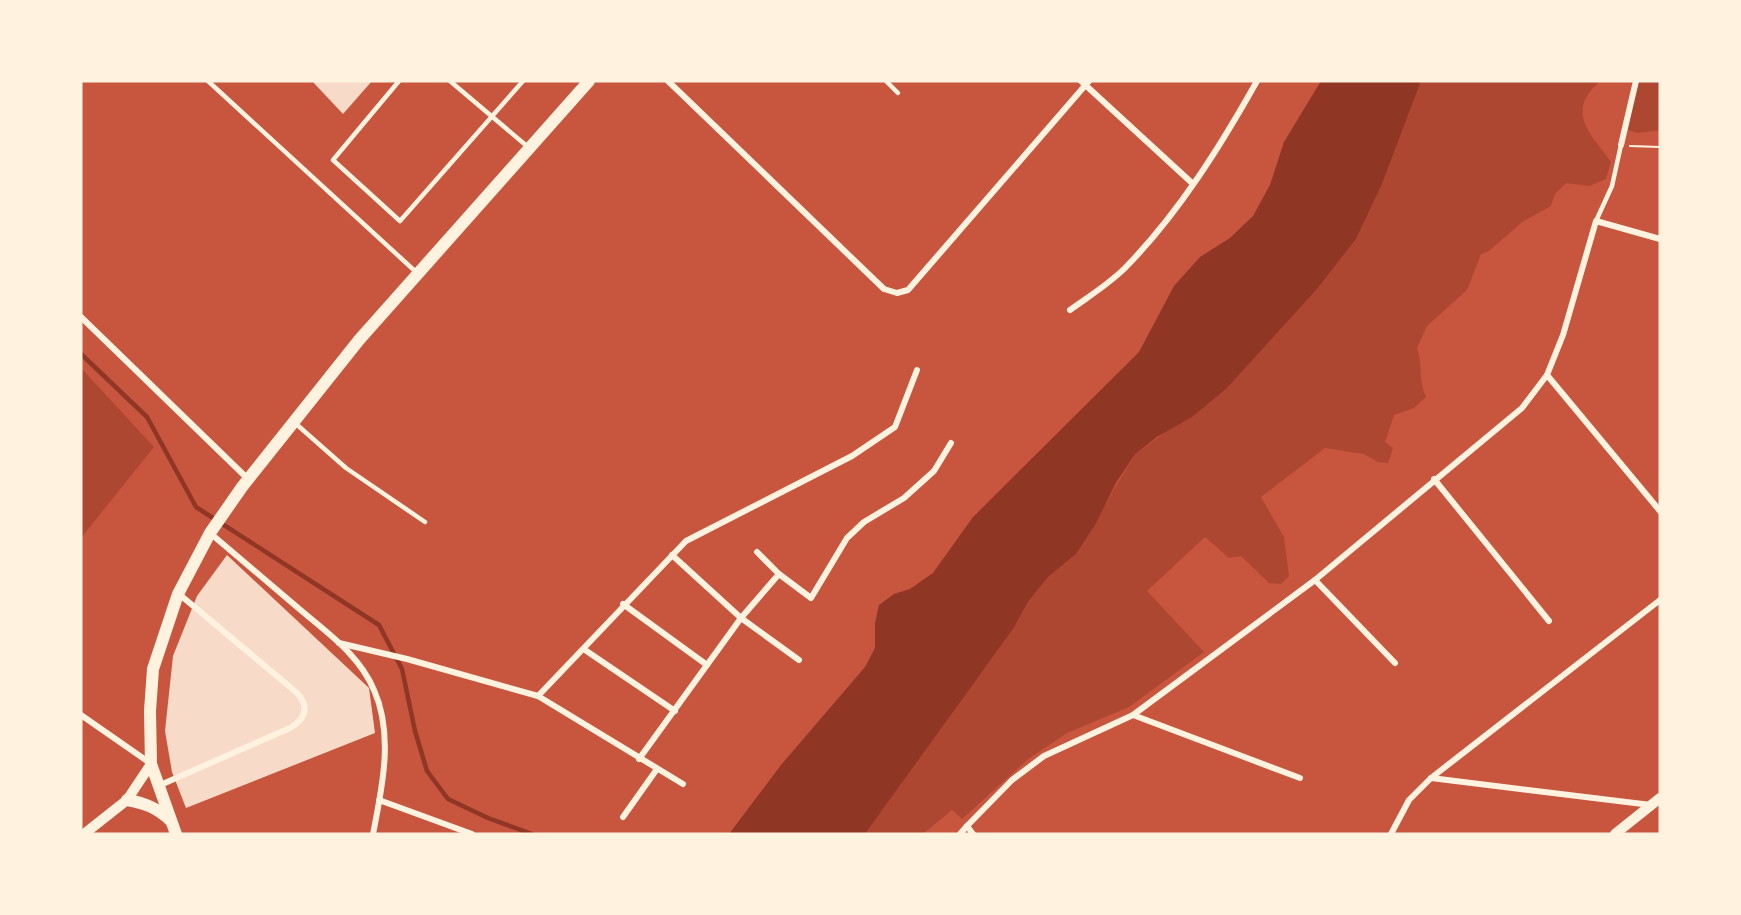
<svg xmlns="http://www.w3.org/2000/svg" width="1741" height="915" viewBox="0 0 1741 915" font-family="Inter,sans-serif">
<rect width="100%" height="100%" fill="#c8553d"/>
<g fill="#ae4732">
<path d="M1421,81H1600C1565,112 1590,133 1611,162L1606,179L1589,186L1566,183L1555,194L1551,206L1522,222L1489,251L1481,254L1467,290L1427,326L1417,348C1423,364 1418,381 1426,397L1414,408L1394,415L1385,442L1393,448L1388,463L1378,462L1364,454L1325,448L1261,497L1284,537L1289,576L1281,584L1269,583L1241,556L1229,558L1205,537L1147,591L1204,652L1129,707L1067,733L1027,760L962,819L952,810L923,834H865L1013,629L1028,602L1048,577L1076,554L1135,454L1227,388L1317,289L1356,239L1382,184Z"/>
<polygon points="1637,81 1660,81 1660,130 1638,133 1628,130 1629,104"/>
<polygon points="81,368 154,447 81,538"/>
</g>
<polygon fill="#8f3625" points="1321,81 1421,81 1382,184 1356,239 1317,289 1227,388 1192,417 1157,437 1135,454 1116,483 1095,525 1076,554 1048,577 1028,602 1013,629 865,834 729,834 781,765 865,667 875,648 875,623 879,605 894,594 910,589 933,573 973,517 1139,352 1174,286 1200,257 1230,238 1253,216 1270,185 1284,142"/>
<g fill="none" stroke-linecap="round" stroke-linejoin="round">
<polyline stroke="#8f3625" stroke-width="4.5" points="81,354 147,417 196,507 379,625 402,669 415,731 427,771 448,799 488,818 532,834"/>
</g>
<g fill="#f7dbc8">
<polygon points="312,81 372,81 343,114"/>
<polygon points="227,555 369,688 375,733 186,808 172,772 165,731 173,656 197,596"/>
</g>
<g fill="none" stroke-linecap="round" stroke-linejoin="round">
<polyline stroke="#fff3e0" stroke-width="2" points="1630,146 1660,147"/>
<g stroke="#fff3e0" stroke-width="4.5">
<polyline points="208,81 416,272"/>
<polyline points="399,81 333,160 400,221 523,81"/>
<polyline points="450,81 528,147"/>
<polyline points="886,81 898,93"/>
<polyline points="1596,221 1612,186 1621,145"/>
<polyline points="295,423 346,468 425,522"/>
</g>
<g stroke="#fff3e0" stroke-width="6">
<polyline points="668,81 884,289 897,293 908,290 1089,81"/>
<polyline points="1081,81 1192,183"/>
<polyline points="1621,145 1636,81"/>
<path d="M1070,310C1088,297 1109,284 1125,268C1178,214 1220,147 1257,81"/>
<polyline points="81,317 248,479"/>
<polyline points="1547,375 1660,511"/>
<polyline points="1434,479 1549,621"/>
<path d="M210,533C239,558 268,582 297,607C326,632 359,654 374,690C394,735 382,788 373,834"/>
<polyline points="757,552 779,574 811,598 847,538 864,522 904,498 934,471 951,443"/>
<polyline points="672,555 741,618 799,660"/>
<polyline points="1315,580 1395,663"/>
<polyline points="623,604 707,665"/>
<polyline points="339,643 407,659 538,696 683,784"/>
<polyline points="585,650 675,711"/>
<polyline points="538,696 686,541 852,456 895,427 917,370"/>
<polyline points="81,715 150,763"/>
<polyline points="1133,715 1300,778"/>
<polyline points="639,759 741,618 779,574"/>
<polyline points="1431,778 1651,805"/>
<path d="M158,786L290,728C306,719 310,706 296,692L179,594"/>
<polyline points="379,800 472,834"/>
<polyline points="623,817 657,769"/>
<polyline points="960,834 967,826"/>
<polyline points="973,834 967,826 1012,780 1044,756 1133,715 1315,580 1522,408 1547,375 1563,335 1596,221 1660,239"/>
<polyline points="1391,834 1409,800 1431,778 1660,600"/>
</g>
<g stroke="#fff3e0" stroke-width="10">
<polyline points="84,834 127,800 151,764"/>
<polyline points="1615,834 1660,798"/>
</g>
<g stroke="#fff3e0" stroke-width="12">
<path d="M127,800C145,803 157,808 170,820"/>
<polyline points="176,834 151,764 150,711 153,669 178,594 210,533 242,487 359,340 589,81"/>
</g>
</g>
<rect width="1741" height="915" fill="none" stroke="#fff3e0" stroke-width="165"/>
</svg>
